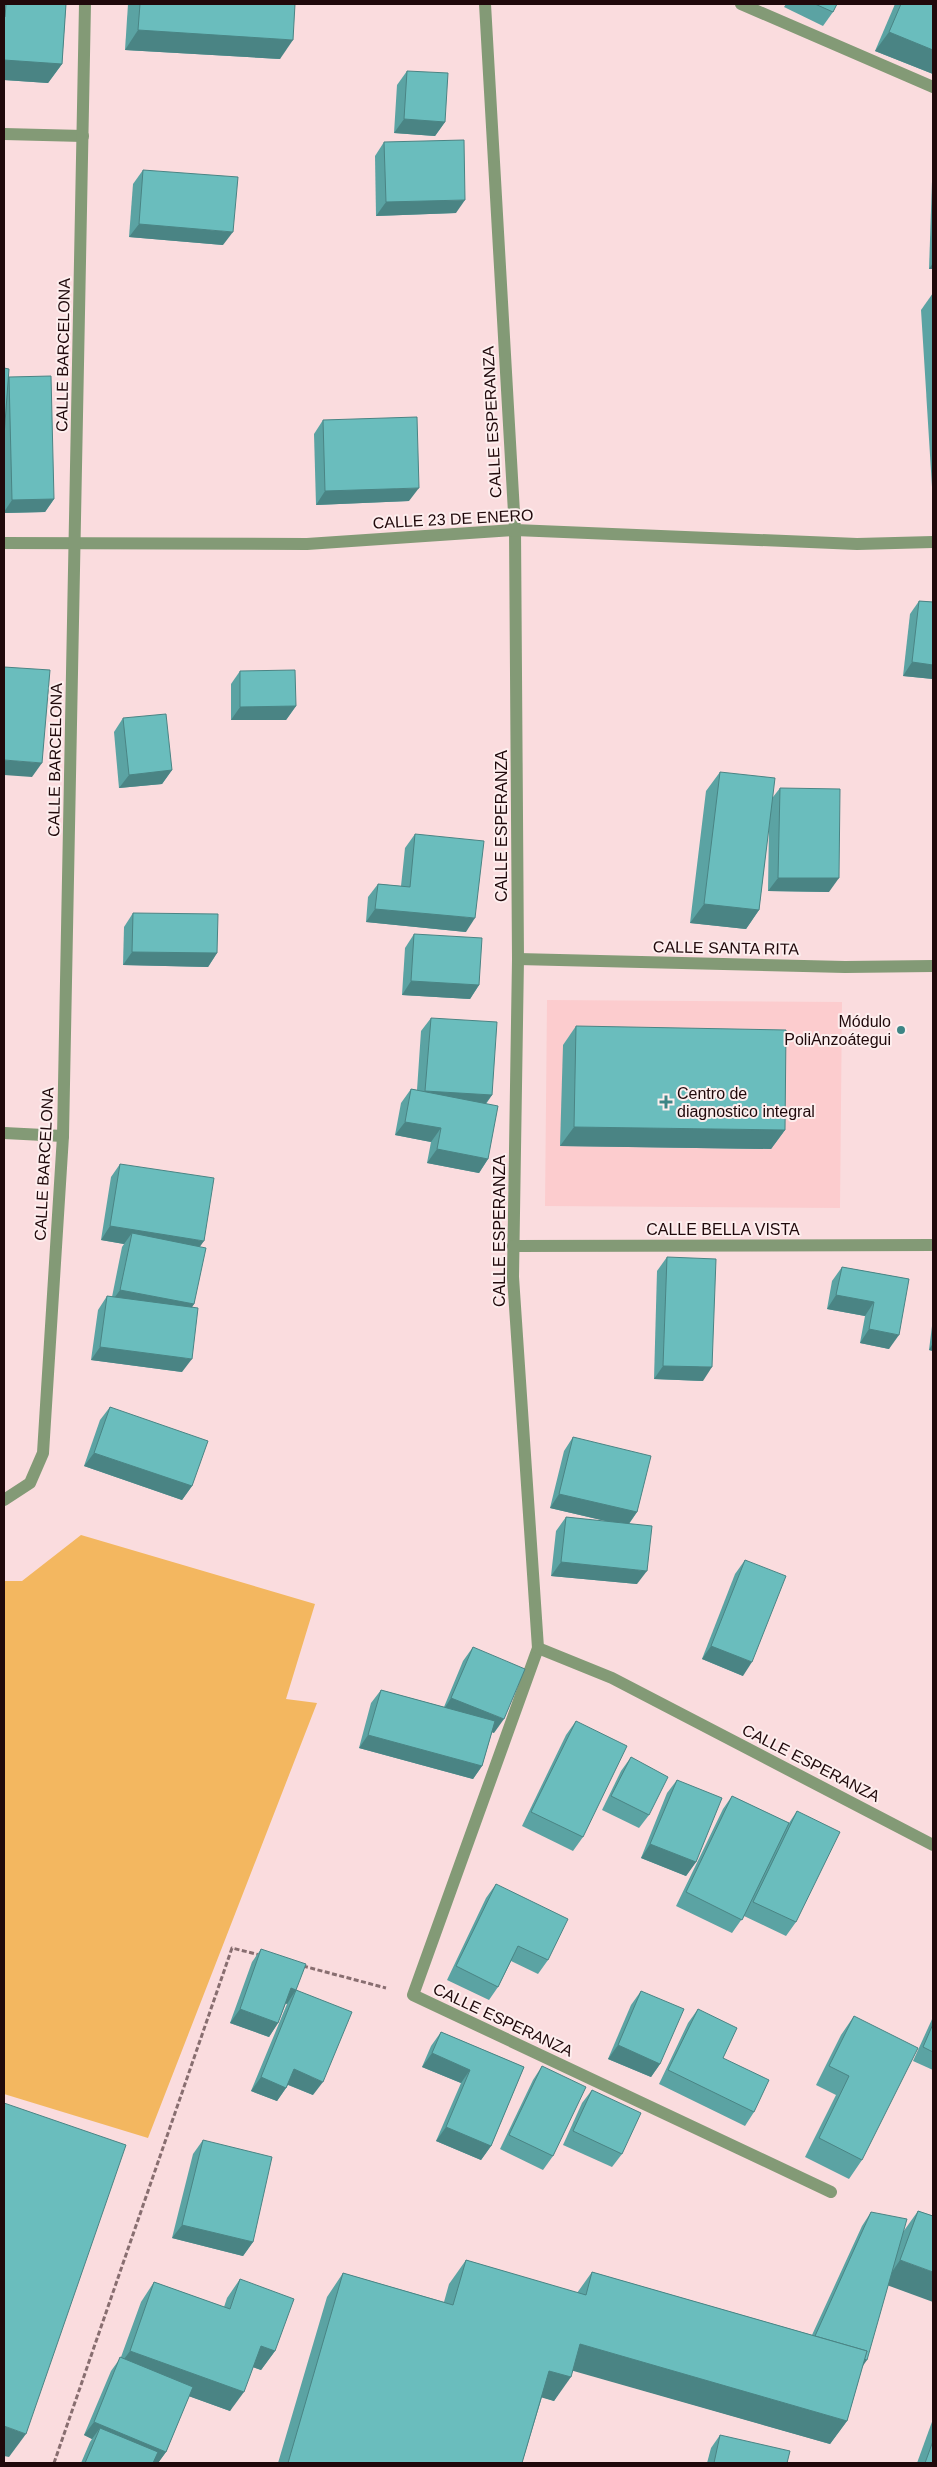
<svg xmlns="http://www.w3.org/2000/svg" width="937" height="2467" viewBox="0 0 937 2467" font-family="Arial,sans-serif">
<rect width="100%" height="100%" fill="#fadcde"/>
<polygon fill="#fcccce" points="547,1000 842,1002 840,1208 545,1206"/>
<polygon fill="#f3b760" points="81,1535 315,1604 286,1699 317,1703 148,2138 4,2094 4,1581 22,1581"/>
<g fill="none" stroke-linecap="round" stroke-linejoin="round">
<g stroke="#886e70" stroke-width="3" stroke-dasharray="5 2.5" stroke-linecap="butt">
<polyline points="303,1966 386,1988"/>
<polyline points="54,2463 232,1948 260,1955"/>
</g>
<g stroke="#839a76" stroke-width="12">
<polyline points="485,4 515,530 518,959 513,1277 538,1648 413,1995 831,2192"/>
<polyline points="741,4 933,87"/>
<polyline points="4,134 83,136"/>
<polyline points="4,543 307,544 515,530 857,544 933,542"/>
<polyline points="518,959 845,967 933,966"/>
<polyline points="4,1133 63,1136"/>
<polyline points="513,1246 933,1245"/>
<polyline points="4,1500 30,1483 43,1453 63,1136 85,4"/>
<polyline points="538,1648 612,1678 933,1845"/>
</g>
</g>
<g fill="#5ba3a3">
<polygon points="4,4 66,4 62,64 48,83 4,80"/>
<polygon points="128,4 295,4 280,59 125,50"/>
<polygon points="786,4 837,4 833,12 823,26 784,7"/>
<polygon points="895,4 933,4 933,74 875,51"/>
<polygon points="407,71 445,122 435,136 394,133 397,85"/>
<polygon points="384,142 456,213 376,216 375,156"/>
<polygon points="933,152 933,269 929,269"/>
<polygon points="143,170 223,245 129,237 133,184"/>
<polygon points="933,293 933,487 932,487 921,310"/>
<polygon points="4,368 9,378 54,499 45,512 4,513"/>
<polygon points="323,420 409,501 316,505 314,434"/>
<polygon points="919,601 933,602 933,679 903,676 910,614"/>
<polygon points="240,671 296,706 286,720 231,720 231,684"/>
<polygon points="123,718 172,770 162,784 119,788 114,732"/>
<polygon points="720,772 773,797 780,788 829,892 768,891 769,825 759,910 746,929 690,923 706,791"/>
<polygon points="415,834 466,932 366,922 368,897 378,884 401,886 405,848"/>
<polygon points="133,913 217,953 208,967 123,965 124,927"/>
<polygon points="414,934 479,985 470,999 402,995 405,948"/>
<polygon points="431,1018 492,1095 486,1104 488,1159 479,1173 427,1163 431,1142 395,1135 401,1103 411,1089 417,1090 421,1031"/>
<polygon points="576,1026 785,1130 771,1149 560,1146 563,1045"/>
<polygon points="120,1164 200,1246 194,1304 192,1307 182,1372 91,1360 98,1310 107,1296 112,1297 122,1247 124,1244 101,1240 111,1177"/>
<polygon points="667,1257 703,1381 654,1379 657,1271"/>
<polygon points="842,1267 909,1279 889,1349 860,1343 865,1316 827,1309 832,1281"/>
<polygon points="933,1318 933,1351 929,1350"/>
<polygon points="110,1407 192,1486 182,1500 84,1466 100,1420"/>
<polygon points="573,1437 637,1512 629,1524 637,1584 551,1576 556,1531 566,1517 610,1522 550,1508 564,1451"/>
<polygon points="745,1560 743,1676 702,1659 735,1574"/>
<polygon points="473,1647 494,1733 492,1732 482,1766 473,1779 359,1748 371,1703 381,1690 444,1707 463,1661"/>
<polygon points="576,1721 583,1837 573,1851 522,1826 566,1735"/>
<polygon points="631,1757 649,1815 639,1828 602,1810 621,1771"/>
<polygon points="677,1780 696,1862 686,1876 641,1858 667,1793"/>
<polygon points="732,1796 789,1823 797,1811 796,1922 786,1936 744,1916 732,1933 676,1906 723,1809"/>
<polygon points="496,1884 548,1960 538,1974 511,1961 498,1987 489,2000 447,1980 486,1898"/>
<polygon points="261,1949 296,1990 313,2095 288,2085 277,2101 251,2091 287,2004 286,2003 278,2023 269,2037 230,2023 252,1962"/>
<polygon points="641,1991 660,2064 651,2077 608,2059 631,2005"/>
<polygon points="698,2009 723,2058 754,2112 745,2126 659,2084 688,2023"/>
<polygon points="854,2016 862,2160 849,2179 805,2157 836,2095 816,2085 841,2035"/>
<polygon points="933,2017 933,2070 913,2061"/>
<polygon points="441,2032 524,2067 491,2146 481,2160 436,2141 461,2083 422,2067 431,2046"/>
<polygon points="542,2066 553,2156 543,2170 500,2149 533,2080"/>
<polygon points="592,2090 622,2154 612,2167 563,2145 582,2103"/>
<polygon points="203,2140 253,2242 243,2256 172,2238 193,2154"/>
<polygon points="918,2211 933,2216 888,2285 862,2368 847,2421 830,2444 573,2370 554,2401 542,2397 522,2463 278,2463 327,2297 343,2273 444,2302 449,2284 466,2260 577,2293 592,2272 812,2335 862,2226 871,2212 903,2232"/>
<polygon points="240,2279 275,2351 261,2370 253,2367 230,2411 189,2396 166,2452 158,2463 81,2463 90,2442 92,2439 84,2435 111,2371 121,2357 141,2302 154,2282 224,2307 227,2298"/>
<polygon points="933,2419 933,2463 917,2463"/>
<polygon points="720,2435 787,2463 707,2463 711,2448"/>
</g>
<g fill="#4a8484">
<polygon points="138,30 293,40 280,59 125,50"/>
<polygon points="889,32 933,50 933,74 875,51"/>
<polygon points="4,60 62,64 48,83 4,80"/>
<polygon points="404,119 445,122 435,136 394,133"/>
<polygon points="465,200 456,213 376,216 386,202"/>
<polygon points="139,224 233,232 223,245 129,237"/>
<polygon points="933,263 933,269 929,269"/>
<polygon points="419,488 409,501 316,505 325,491"/>
<polygon points="54,499 45,512 4,513 4,512 12,500"/>
<polygon points="912,662 933,665 933,679 903,676"/>
<polygon points="296,706 286,720 231,720 240,707"/>
<polygon points="4,760 42,763 32,777 4,775"/>
<polygon points="172,770 162,784 119,788 129,775"/>
<polygon points="778,878 839,878 829,892 768,891"/>
<polygon points="704,904 759,910 746,929 690,923"/>
<polygon points="375,909 475,918 466,932 366,922"/>
<polygon points="132,952 217,953 208,967 123,965"/>
<polygon points="411,981 479,985 470,999 402,995"/>
<polygon points="425,1091 492,1095 482,1108 416,1104"/>
<polygon points="405,1122 441,1128 431,1142 395,1135"/>
<polygon points="574,1127 785,1130 771,1149 560,1146"/>
<polygon points="437,1149 488,1159 479,1173 427,1163"/>
<polygon points="110,1226 204,1241 194,1255 132,1233 124,1244 101,1240"/>
<polygon points="120,1290 194,1304 185,1318 110,1304"/>
<polygon points="836,1295 874,1302 865,1316 827,1309"/>
<polygon points="869,1329 899,1335 889,1349 860,1343"/>
<polygon points="933,1343 933,1351 929,1350"/>
<polygon points="100,1347 192,1359 182,1372 91,1360"/>
<polygon points="663,1366 712,1367 703,1381 654,1379"/>
<polygon points="94,1453 192,1486 182,1500 84,1466"/>
<polygon points="559,1494 637,1512 627,1526 550,1508"/>
<polygon points="561,1562 647,1571 637,1584 551,1576"/>
<polygon points="711,1646 752,1662 743,1676 702,1659"/>
<polygon points="451,1698 504,1719 494,1733 442,1712"/>
<polygon points="368,1735 482,1766 473,1779 359,1748"/>
<polygon points="650,1844 696,1862 686,1876 641,1858"/>
<polygon points="291,1988 296,1990 287,2004 282,2002"/>
<polygon points="240,2009 278,2023 269,2037 230,2023"/>
<polygon points="618,2045 660,2064 651,2077 608,2059"/>
<polygon points="432,2053 470,2070 461,2083 422,2067"/>
<polygon points="294,2069 323,2082 313,2095 284,2083"/>
<polygon points="261,2077 286,2088 277,2101 251,2091"/>
<polygon points="446,2127 491,2146 481,2160 436,2141"/>
<polygon points="182,2225 253,2242 243,2256 172,2238"/>
<polygon points="900,2260 933,2272 933,2302 884,2284"/>
<polygon points="813,2341 867,2360 858,2373"/>
<polygon points="580,2344 847,2421 830,2444 563,2368"/>
<polygon points="261,2346 275,2351 261,2370 247,2365"/>
<polygon points="130,2351 244,2392 230,2411 116,2370"/>
<polygon points="549,2371 571,2377 554,2401 533,2395"/>
<polygon points="94,2422 166,2452 158,2463 151,2463 100,2428 92,2439 84,2435"/>
<polygon points="4,2426 26,2434 9,2457 4,2456"/>
</g>
<g fill="#6abdbd" stroke="#4a8484">
<polygon points="6,4 66,4 62,64 4,60 4,16 5,17"/>
<polygon points="140,4 295,4 293,40 138,30"/>
<polygon points="815,4 837,4 833,12"/>
<polygon points="901,4 933,4 933,50 889,32"/>
<polygon points="407,71 448,73 445,122 404,119"/>
<polygon points="464,140 465,200 386,202 384,142"/>
<polygon points="143,170 238,177 233,232 139,224"/>
<polygon points="4,368 9,369 4,436"/>
<polygon points="51,376 54,499 12,500 9,377"/>
<polygon points="417,417 419,488 325,491 323,420"/>
<polygon points="919,601 933,602 933,665 912,662"/>
<polygon points="4,667 50,670 42,763 4,760"/>
<polygon points="295,670 296,706 240,707 240,671"/>
<polygon points="166,714 172,770 129,775 123,718"/>
<polygon points="720,772 775,778 759,910 704,904"/>
<polygon points="780,788 840,789 839,878 778,878"/>
<polygon points="415,834 484,841 475,918 375,909 378,884 410,887"/>
<polygon points="133,913 218,914 217,953 132,952"/>
<polygon points="414,934 482,938 479,985 411,981"/>
<polygon points="431,1018 497,1022 492,1095 425,1091"/>
<polygon points="576,1026 786,1030 785,1130 574,1127"/>
<polygon points="411,1089 498,1106 488,1159 437,1149 441,1128 405,1122"/>
<polygon points="120,1164 214,1178 204,1241 110,1226"/>
<polygon points="132,1233 206,1248 194,1304 120,1290"/>
<polygon points="667,1257 716,1259 712,1367 663,1366"/>
<polygon points="842,1267 909,1279 899,1335 869,1329 874,1302 836,1295"/>
<polygon points="107,1296 198,1308 192,1359 100,1347"/>
<polygon points="110,1407 208,1441 192,1486 94,1453"/>
<polygon points="573,1437 651,1456 637,1512 559,1494"/>
<polygon points="566,1517 652,1526 647,1571 561,1562"/>
<polygon points="745,1560 786,1576 752,1662 711,1646"/>
<polygon points="473,1647 525,1669 504,1719 451,1698"/>
<polygon points="381,1690 495,1721 482,1766 368,1735"/>
<polygon points="576,1721 627,1746 583,1837 531,1812"/>
<polygon points="631,1757 668,1777 649,1815 611,1796"/>
<polygon points="677,1780 722,1798 696,1862 650,1844"/>
<polygon points="732,1796 789,1823 742,1920 686,1892"/>
<polygon points="797,1811 840,1832 796,1922 753,1902"/>
<polygon points="496,1884 568,1919 548,1960 518,1946 498,1987 456,1966"/>
<polygon points="261,1949 306,1964 296,1990 291,1988 278,2023 240,2009"/>
<polygon points="296,1990 352,2012 323,2082 294,2069 286,2088 261,2077"/>
<polygon points="641,1991 684,2009 660,2064 618,2045"/>
<polygon points="698,2009 737,2028 723,2058 769,2080 754,2112 668,2070"/>
<polygon points="854,2016 918,2048 862,2160 819,2138 849,2076 829,2066"/>
<polygon points="933,2024 933,2052 923,2047"/>
<polygon points="441,2032 524,2067 491,2146 446,2127 470,2070 432,2053"/>
<polygon points="542,2066 586,2087 553,2156 509,2135"/>
<polygon points="592,2090 641,2113 622,2154 573,2131"/>
<polygon points="4,2103 126,2145 26,2434 4,2426"/>
<polygon points="203,2140 272,2157 253,2242 182,2225"/>
<polygon points="918,2211 933,2216 933,2272 900,2260"/>
<polygon points="871,2212 907,2219 867,2360 864,2359 867,2351 815,2336"/>
<polygon points="466,2260 586,2295 592,2272 867,2351 847,2421 580,2344 571,2377 549,2371 522,2463 288,2463 343,2273 453,2305"/>
<polygon points="240,2279 294,2299 275,2351 261,2346 244,2392 130,2351 154,2282 230,2309"/>
<polygon points="120,2357 193,2387 166,2452 94,2422"/>
<polygon points="100,2428 158,2452 153,2463 85,2463"/>
<polygon points="720,2435 790,2451 787,2463 714,2463"/>
<polygon points="933,2441 933,2463 925,2463"/>
</g>
<g fill="#3d8585" stroke="#fdeeee" stroke-width="2">
<circle cx="901" cy="1030" r="5"/>
<path d="M663.5 1094.5h5v5h5v5h-5v5h-5v-5h-5v-5h5z"/>
</g>
<g text-anchor="middle" dominant-baseline="central" stroke-width="4" stroke-linejoin="round" paint-order="stroke">
<g font-size="16" fill="#20090b" stroke="#fdeeee">
<text transform="translate(63 355) rotate(-89)">CALLE BARCELONA</text>
<text transform="translate(492 422) rotate(-93)">CALLE ESPERANZA</text>
<text transform="translate(453 519) rotate(-3)">CALLE 23 DE ENERO</text>
<text transform="translate(55 760) rotate(-89)">CALLE BARCELONA</text>
<text transform="translate(501 826) rotate(-90)">CALLE ESPERANZA</text>
<text transform="translate(726 948) rotate(1)">CALLE SANTA RITA</text>
<text transform="translate(44 1164) rotate(-87)">CALLE BARCELONA</text>
<text x="723" y="1229">CALLE BELLA VISTA</text>
<text transform="translate(499 1231) rotate(-90)">CALLE ESPERANZA</text>
<text transform="translate(811 1763) rotate(27)">CALLE ESPERANZA</text>
<text transform="translate(503 2020) rotate(25)">CALLE ESPERANZA</text>
</g>
<g font-size="16" fill="#20090b" stroke="#fdeeee" text-anchor="end">
<text x="891" y="1021">Módulo<tspan x="891" dy="18">PoliAnzoátegui</tspan></text>
<text x="677" y="1093" text-anchor="start">Centro de<tspan x="677" dy="18">diagnostico integral</tspan></text>
</g>
</g>
<rect width="937" height="2467" fill="none" stroke="#20090b" stroke-width="10"/>
</svg>
